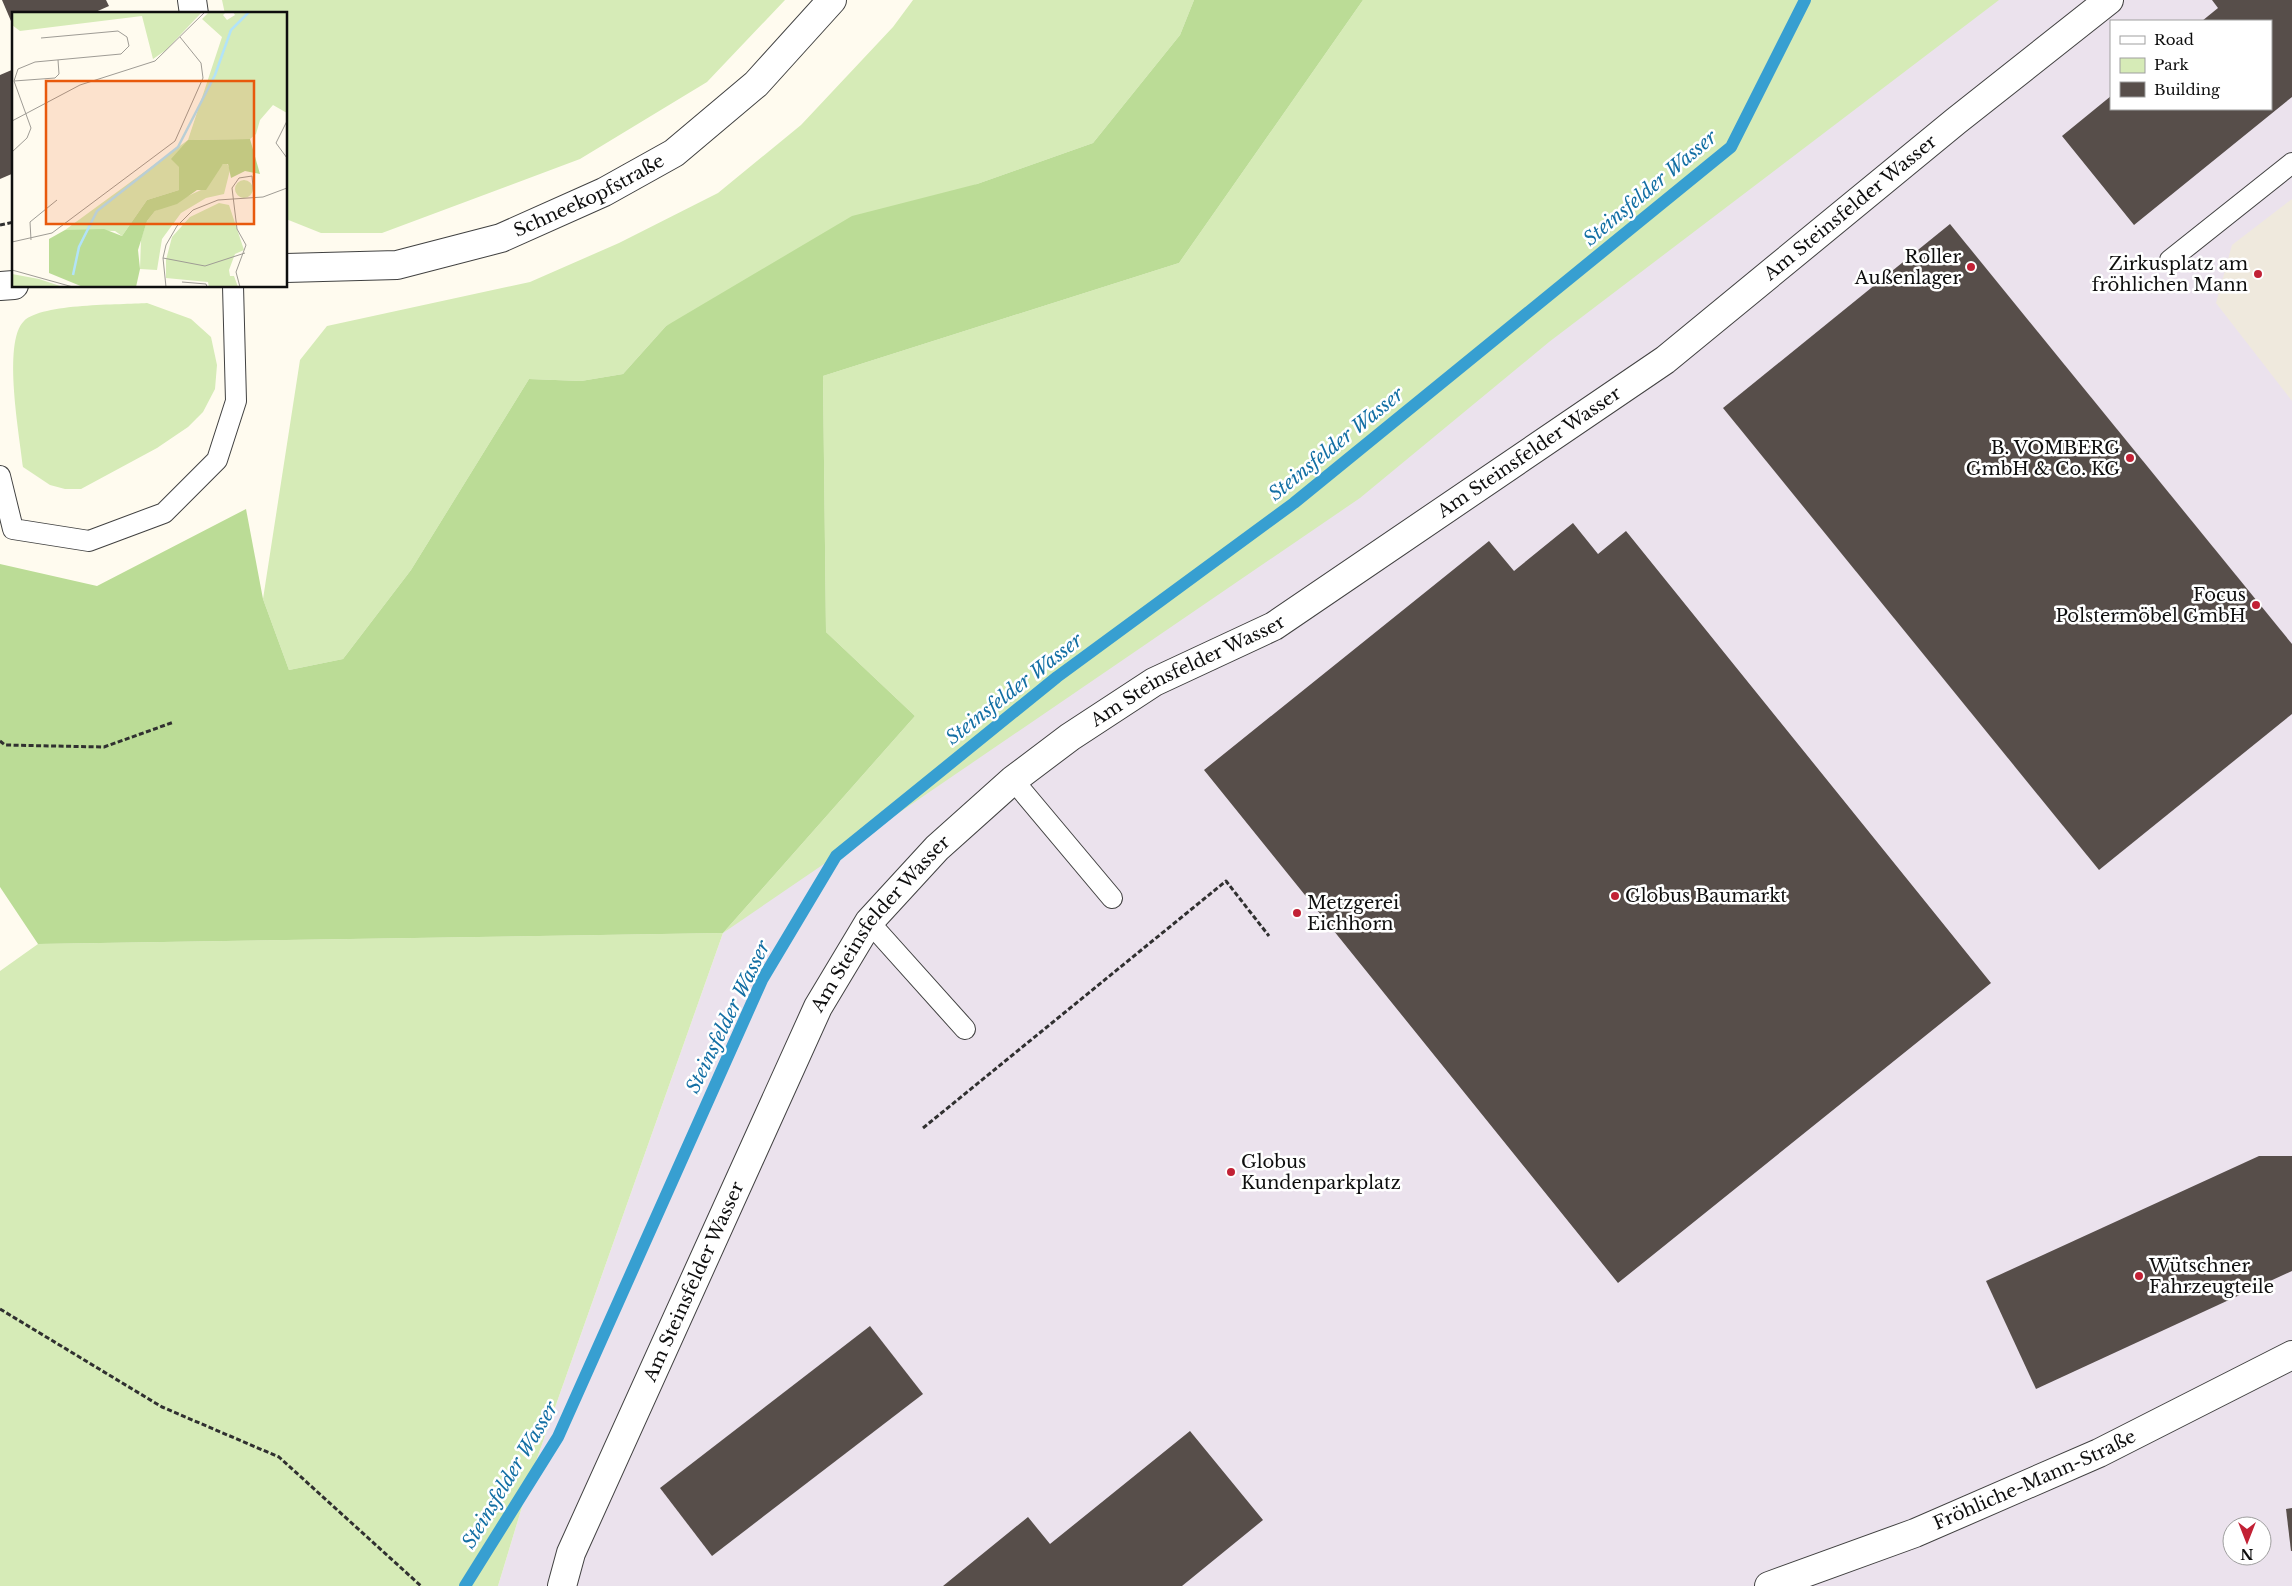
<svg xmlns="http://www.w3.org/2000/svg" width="2292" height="1586" viewBox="0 0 2292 1586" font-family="'Libre Baskerville',serif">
<rect width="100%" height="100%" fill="#fffbef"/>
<path fill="#ebe2ed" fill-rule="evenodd" d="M1809,0H2292V1586H498L535,1464L723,933ZM2111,21H2271V109H2111ZM2232,1526H2262V1556H2232Z"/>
<g fill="#d6ebb7">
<polygon points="222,0 785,0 707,82 580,159 382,233 321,233 286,219 286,14 225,14"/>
<polygon points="913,0 1194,0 1180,35 1093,143 977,184 666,326 623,374 581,381 529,379 411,570 343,659 289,670 263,599 300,360 327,326 530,282 619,243 718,193 801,125 893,27"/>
<polygon points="1363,0 1999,0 1549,342 1360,498 723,933 535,1464 498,1586 0,1586 0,971 38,944 723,933 915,716 826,632 823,376 1179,263"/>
<path d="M147,303L191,319L211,337L217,365L215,389L203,412L188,427L157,448L81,489H65L50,485L23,467C20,437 2,342 24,321C42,303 121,305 147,303Z"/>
</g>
<polygon fill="#bbdc96" points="1194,0 1363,0 1179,263 823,376 826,632 915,716 723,933 38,944 0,887 0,564 97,586 246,509 263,599 289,670 343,659 411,570 529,379 581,381 623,374 666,326 852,216 977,184 1093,143 1180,35"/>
<polygon fill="#efe9dd" points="2292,199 2292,401 2216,303 2232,245"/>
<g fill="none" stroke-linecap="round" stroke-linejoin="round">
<polyline stroke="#379fd1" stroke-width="12" points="465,1586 558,1437 762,980 836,856 1057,677 1294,503 1731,147 1805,0"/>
</g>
<g fill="#574e4a">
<polygon points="2,0 106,0 109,6 91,14 14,14 14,28"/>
<polygon points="2212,0 2292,0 2292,97 2134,225 2062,136 2111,96 2111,109 2271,109 2271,21 2202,21 2218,8"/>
<polygon points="14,69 14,173 0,179 0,75"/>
<polygon points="1950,224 2292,644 2292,714 2099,870 1723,408"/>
<polygon points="1573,523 1598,554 1626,531 1991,983 1618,1283 1204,770 1489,541 1514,571"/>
<polygon points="2259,1156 2292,1156 2292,1271 2036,1389 1986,1281"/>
<polygon points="870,1326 923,1394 712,1556 660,1488"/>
<polygon points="1190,1431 1263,1520 1182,1586 943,1586 1028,1517 1050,1544"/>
<polygon points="2292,1508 2292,1551 2291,1551 2286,1509"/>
</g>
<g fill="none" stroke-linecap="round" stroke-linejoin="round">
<defs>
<g id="service">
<polyline points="2170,260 2292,163"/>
<polyline points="0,476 13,529 89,541 164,513 217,460 236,401 233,286"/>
<polyline points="1013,780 1112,898"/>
<polyline points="869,922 965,1029"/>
</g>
<g id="minor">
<polyline points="192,0 194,14"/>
<path id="s1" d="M286,268L397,265L501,238L604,192L674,153L756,84L832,0"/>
<polyline points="0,286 14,285"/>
<path id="s2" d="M562,1586L571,1553L818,1007L869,922L937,848L1013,780L1070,737L1154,682L1274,626L1665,360L1956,121L2109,0"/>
</g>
<g id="tertiary">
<path id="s3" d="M1769,1586L1915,1533L2099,1453L2292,1355"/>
</g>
</defs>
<use href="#service" stroke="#414141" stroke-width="22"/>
<use href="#minor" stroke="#414141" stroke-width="30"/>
<use href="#tertiary" stroke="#414141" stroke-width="30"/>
<g stroke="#303030" stroke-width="3" stroke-dasharray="5 2.5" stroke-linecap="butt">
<polyline points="0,225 14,222"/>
<polyline points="0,741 5,745 104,747 174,722"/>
<polyline points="923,1128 1226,881 1269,936"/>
<polyline points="0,1309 162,1407 279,1457 421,1586"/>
</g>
<use href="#service" stroke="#fff" stroke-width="20"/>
<use href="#minor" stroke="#fff" stroke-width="28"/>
<use href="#tertiary" stroke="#fff" stroke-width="28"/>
</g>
<g fill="#c22135" stroke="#fff" stroke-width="2">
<circle cx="1971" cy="267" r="5"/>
<circle cx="2258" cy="274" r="5"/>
<circle cx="2130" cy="458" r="5"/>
<circle cx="2256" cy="605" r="5"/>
<circle cx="1615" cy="896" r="5"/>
<circle cx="1297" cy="913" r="5"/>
<circle cx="1231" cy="1172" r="5"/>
<circle cx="2139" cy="1276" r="5"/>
</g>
<g text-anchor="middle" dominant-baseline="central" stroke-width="5" stroke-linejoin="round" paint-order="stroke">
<g font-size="18" fill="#0e0e0e" stroke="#fff">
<text stroke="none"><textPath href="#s1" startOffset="316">Schneekopfstraße</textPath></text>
<text stroke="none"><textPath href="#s2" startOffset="1952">Am Steinsfelder Wasser</textPath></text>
<text stroke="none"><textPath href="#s2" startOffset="1548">Am Steinsfelder Wasser</textPath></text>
<text stroke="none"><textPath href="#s2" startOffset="1142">Am Steinsfelder Wasser</textPath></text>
<text stroke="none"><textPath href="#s2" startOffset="738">Am Steinsfelder Wasser</textPath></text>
<text stroke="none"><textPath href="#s2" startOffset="332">Am Steinsfelder Wasser</textPath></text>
<text stroke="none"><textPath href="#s3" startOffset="286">Fröhliche-Mann-Straße</textPath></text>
</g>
<g font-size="18" fill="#0e0e0e" stroke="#fff" text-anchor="end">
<text x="1961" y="257">Roller<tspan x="1961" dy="21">Außenlager</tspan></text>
<text x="2248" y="264">Zirkusplatz am<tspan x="2248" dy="21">fröhlichen Mann</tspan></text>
<text x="2120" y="448">B. VOMBERG<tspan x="2120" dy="21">GmbH &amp; Co. KG</tspan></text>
<text x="2246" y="595">Focus<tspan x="2246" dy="21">Polstermöbel GmbH</tspan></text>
<text x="1625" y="896" text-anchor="start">Globus Baumarkt</text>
<text x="1307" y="903" text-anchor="start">Metzgerei<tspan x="1307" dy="21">Eichhorn</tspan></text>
<text x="1241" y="1162" text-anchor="start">Globus<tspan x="1241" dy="21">Kundenparkplatz</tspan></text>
<text x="2149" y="1266" text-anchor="start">Wütschner<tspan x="2149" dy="21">Fahrzeugteile</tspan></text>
</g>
<g font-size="19" font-style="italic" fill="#136fa4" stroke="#fff">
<text transform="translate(1650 188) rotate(-40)">Steinsfelder Wasser</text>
<text transform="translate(1336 444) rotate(-39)">Steinsfelder Wasser</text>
<text transform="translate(1014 689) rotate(-38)">Steinsfelder Wasser</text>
<text transform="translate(728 1017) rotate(-64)">Steinsfelder Wasser</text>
<text transform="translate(510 1475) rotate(-59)">Steinsfelder Wasser</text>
</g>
</g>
<g transform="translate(12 12)">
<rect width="275" height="275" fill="#fffbef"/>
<path d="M0,0H190L154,38L141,47L130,4L8,19L0,13ZM197,0H214L211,3L215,8L223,3L221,0H275V101L261,93L248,108L244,122L238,127L176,128L167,155V178L135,188L110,224L103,219L53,218L176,128L210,25L190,7ZM215,151L218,158L212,182L194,186L169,201L150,227L145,258L128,257L129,227L135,209L143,199L189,178L211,152ZM223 177a9 9 0 1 1 18 0a9 9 0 1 1-18 0ZM207,191L217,193L232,238L223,242L217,258L218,264H222L226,275H197L196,270L154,266V248L160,225L178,205ZM0,262L27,267L51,275H0Z" fill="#d6ebb7"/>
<path d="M238,127L248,162L233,159L219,166L216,152H211L194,178H185L165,192L143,199L135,209L126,238L128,257L124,275H71L37,261V227L53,218L92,217L110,224L135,188L167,178V155L159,147L176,128Z" fill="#bbdc96"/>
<path fill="none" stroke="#b2e3f8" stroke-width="2.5" d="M61,263L67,235L85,199L166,135L203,63L219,18L237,0"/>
<path fill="none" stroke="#9f9c95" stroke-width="1" d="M2,69L43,66L47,62L46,48M0,109L68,73L143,49L193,0M275,109L264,131L275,146M0,140L15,126L19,116L2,69L6,57L23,50L109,42L117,34L115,25L106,19L29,26M19,228L18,210L45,188M0,230L40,221L163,129L191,66L189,51L168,25M151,246L193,254L233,241M0,258L61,275M170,270L194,272L195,275M154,275L151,246L154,233L165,214L181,198L206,188L251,185L275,176M228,275L224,260L234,233L225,217L220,176L227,166L240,164L242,186"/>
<path fill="#e8590c" fill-opacity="0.15" stroke="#e8590c" stroke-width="2.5" d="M34,69H242V212H34Z"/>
<rect width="275" height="275" fill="none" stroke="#0e0e0e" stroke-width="2.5"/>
</g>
<rect x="2110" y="20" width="162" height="90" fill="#ffffff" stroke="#9f9f9f"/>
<rect x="2120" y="36" width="25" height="8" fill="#ffffff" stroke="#9f9f9f"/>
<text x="2154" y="45" font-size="15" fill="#0e0e0e">Road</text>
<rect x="2120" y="58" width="25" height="15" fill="#d6ebb7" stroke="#9f9f9f"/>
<text x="2154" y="70" font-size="15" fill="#0e0e0e">Park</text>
<rect x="2120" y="82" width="25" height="15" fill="#574e4a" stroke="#9f9f9f"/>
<text x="2154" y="95" font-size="15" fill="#0e0e0e">Building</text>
<g transform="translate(2247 1541) rotate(180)"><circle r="24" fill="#ffffff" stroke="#9f9f9f"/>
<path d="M0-4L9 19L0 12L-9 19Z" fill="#c22135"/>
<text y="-8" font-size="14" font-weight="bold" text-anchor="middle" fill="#0e0e0e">N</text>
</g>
</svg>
